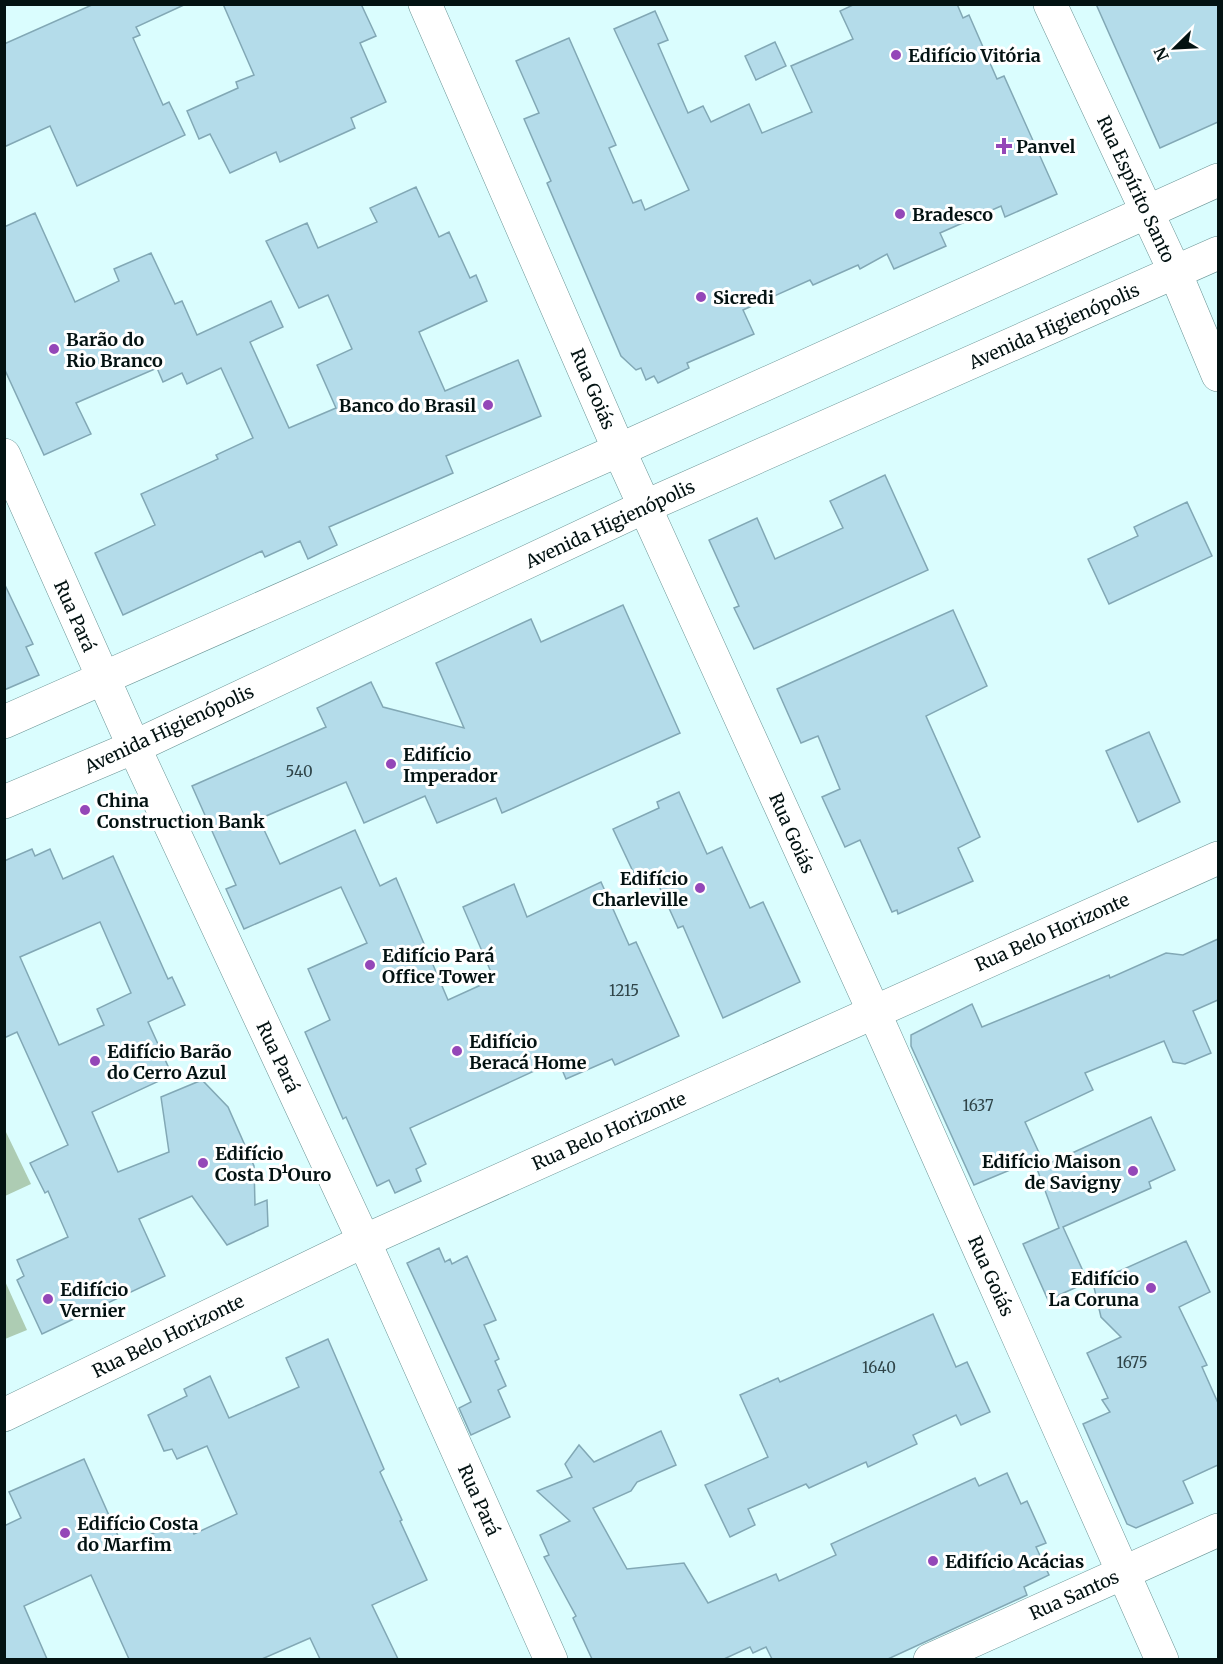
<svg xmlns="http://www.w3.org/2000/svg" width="1223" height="1664" viewBox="0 0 1223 1664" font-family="Merriweather,serif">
<rect width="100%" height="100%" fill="#dafdfe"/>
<g fill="#adccb3">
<polygon points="4,1128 31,1184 5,1196 4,1196"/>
<polygon points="4,1279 27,1330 5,1339 4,1339"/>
</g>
<g fill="#b4dcea" stroke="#82a8b5" stroke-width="1.5" fill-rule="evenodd">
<polygon points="94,4 186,4 136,27 140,35 133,38 163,105 169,102 185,135 77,186 50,126 4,147 4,44"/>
<polygon points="223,4 361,4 376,36 360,43 386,102 351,118 355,128 280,162 276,152 230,173 210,134 199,139 187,111 238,88 236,82 254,75"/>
<polygon points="855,4 957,4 963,18 969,15 997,79 1004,76 1057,194 1005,217 1001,206 940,233 946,246 894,269 887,254 860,269 858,265 813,285 810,280 743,310 754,334 687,363 689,368 658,383 654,376 646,380 641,368 636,370 621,356 547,183 551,181 524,119 539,113 516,61 569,38 616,145 609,148 633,203 641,200 645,210 689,190 614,29 655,11 668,40 658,44 688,113 703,106 711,122 749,104 762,133 812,112 791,66 853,39 840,11"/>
<polygon points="1096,4 1218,4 1218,122 1160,148"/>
<polygon points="775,42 786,66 756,80 745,56"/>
<polygon points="416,187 439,237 449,232 470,278 476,275 487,301 419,332 445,391 518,360 541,416 446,456 453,473 329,527 337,545 308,559 300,541 265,557 262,551 123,615 95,553 155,525 141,494 218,459 216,455 253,438 221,368 187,384 182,373 163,382 157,368 76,403 91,434 44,455 4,368 4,227 35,213 75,302 119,281 114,269 151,253 175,304 182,301 197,335 271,301 283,327 250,342 289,428 336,408 317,365 352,349 328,295 299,308 266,241 307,223 318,248 377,222 370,208"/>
<polygon points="885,475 928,570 754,649 734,608 739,606 709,540 757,518 775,559 843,528 830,501"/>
<polygon points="1187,502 1212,556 1109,604 1088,559 1138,536 1134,527"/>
<polygon points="4,583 33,644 26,647 39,675 4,690"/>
<polygon points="623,605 680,733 502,813 496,798 437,823 425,796 364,823 346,782 259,819 280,864 355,830 380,886 396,878 448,1000 494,979 463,907 514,884 527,917 601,882 629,945 636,942 679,1036 615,1065 612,1059 566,1079 558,1060 410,1128 426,1164 416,1169 421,1181 395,1193 389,1180 377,1186 346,1117 343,1119 305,1032 330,1020 308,969 367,943 341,887 244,929 226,889 236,885 192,786 326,727 317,708 371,682 383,707 464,728 436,663 531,619 541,642"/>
<polygon points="953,610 987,686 926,716 980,837 958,848 973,881 898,914 897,910 892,912 860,840 845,847 822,797 840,789 818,736 801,743 777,689"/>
<polygon points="1149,732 1180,802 1138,822 1106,751"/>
<polygon points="679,792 707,854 722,847 750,908 763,902 800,982 723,1018 683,926 678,928 654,875 638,882 613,829 659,808 657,802"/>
<path d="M32,849L35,856L50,849L63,879L113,856L168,979L172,977L185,1005L148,1022L172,1075L92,1112L118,1172L169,1152L161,1097L202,1080L228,1107L254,1166L255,1205L267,1200L268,1226L227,1245L192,1196L139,1219L165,1276L42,1334L17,1280L24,1276L17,1260L68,1237L48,1191L45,1193L30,1163L68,1145L17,1032L4,1038V861ZM100,922L131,993L97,1009L104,1025L59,1045L20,957Z"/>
<polygon points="1218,939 1218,1000 1193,1011 1211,1053 1185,1064 1173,1062 1164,1041 1085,1073 1093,1090 1025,1122 1041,1157 974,1185 911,1046 911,1035 972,1004 982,1027 1109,975 1110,978 1166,953 1183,955"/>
<polygon points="1151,1117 1175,1170 1149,1182 1151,1188 1063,1227 1088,1282 1048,1300 1023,1244 1059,1228 1037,1169"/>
<polygon points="1186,1241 1210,1292 1179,1307 1207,1365 1202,1367 1218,1403 1218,1465 1183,1481 1193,1503 1136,1528 1127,1524 1083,1424 1110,1412 1102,1400 1108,1398 1087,1353 1121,1337 1101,1317 1093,1283"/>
<polygon points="439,1248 445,1262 450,1259 452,1264 467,1256 496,1320 484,1325 499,1359 495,1361 506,1386 498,1390 510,1417 471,1435 459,1408 471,1402 407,1263"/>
<polygon points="933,1314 956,1367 967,1362 990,1412 961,1425 956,1415 913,1435 917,1444 868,1467 866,1462 809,1488 806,1484 748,1509 755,1525 730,1537 705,1485 768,1457 740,1395 778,1378 780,1382"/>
<polygon points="328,1339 384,1469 380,1472 402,1520 400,1521 427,1580 372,1605 398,1659 320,1659 310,1638 262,1659 129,1659 91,1575 24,1606 47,1659 4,1659 4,1526 21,1518 9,1492 84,1459 123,1547 187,1518 194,1534 237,1514 207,1446 177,1459 172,1449 164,1451 148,1415 187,1396 184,1389 210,1376 229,1418 299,1387 286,1358"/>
<polygon points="661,1431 676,1465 637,1482 631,1491 593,1508 627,1569 684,1563 708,1603 776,1574 779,1581 836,1555 831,1544 975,1478 979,1486 1007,1473 1021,1504 1027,1501 1046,1543 1036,1547 1049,1575 1024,1587 1027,1595 888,1659 772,1659 766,1647 753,1653 750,1647 724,1659 592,1659 573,1618 576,1616 544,1557 549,1555 540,1535 570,1521 537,1491 572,1477 565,1464 579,1445 594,1462"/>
</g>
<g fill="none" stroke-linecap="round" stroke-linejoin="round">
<defs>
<g id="minor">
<polyline points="1050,4 1175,272 1218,375"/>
<polyline points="4,455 134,747 364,1241 551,1660"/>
<polyline points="4,1415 364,1241 1218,858"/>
<polyline points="930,1660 1218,1530"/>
</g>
<g id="major">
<polyline points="425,4 619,450 874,1012 1162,1660"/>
<polyline points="4,722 619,450 1218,180"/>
<polyline points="4,802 134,747 644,507 1218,253"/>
</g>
</defs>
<use href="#minor" stroke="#6b9596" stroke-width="34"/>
<use href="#major" stroke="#6b9596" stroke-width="34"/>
<use href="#minor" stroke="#fff" stroke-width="33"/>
<use href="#major" stroke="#fff" stroke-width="33"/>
</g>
<g fill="#9447b8" stroke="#fff" stroke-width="2">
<circle cx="896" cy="55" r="6"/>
<path d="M1001 137h6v6h6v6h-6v6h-6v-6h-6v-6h6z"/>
<circle cx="900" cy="214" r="6"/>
<circle cx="701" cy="297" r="6"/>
<circle cx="54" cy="349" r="6"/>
<circle cx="488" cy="405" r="6"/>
<circle cx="391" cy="764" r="6"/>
<circle cx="85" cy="810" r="6"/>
<circle cx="700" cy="888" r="6"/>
<circle cx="370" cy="965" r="6"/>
<circle cx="457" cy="1051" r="6"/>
<circle cx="95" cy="1061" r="6"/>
<circle cx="203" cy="1163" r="6"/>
<circle cx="1133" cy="1171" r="6"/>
<circle cx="1151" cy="1288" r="6"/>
<circle cx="48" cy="1299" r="6"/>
<circle cx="65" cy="1533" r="6"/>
<circle cx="933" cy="1561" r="6"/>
</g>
<g text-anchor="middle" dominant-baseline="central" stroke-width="6" stroke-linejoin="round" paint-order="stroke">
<g font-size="15" fill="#2f4448">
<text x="299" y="771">540</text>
<text x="624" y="990">1215</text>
<text x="978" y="1105">1637</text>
<text x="1132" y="1362">1675</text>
<text x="879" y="1367">1640</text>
</g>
<g font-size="18" font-weight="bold" fill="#031212" stroke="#fff" text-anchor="start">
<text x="908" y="55">Edifício Vitória</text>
<text x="1016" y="146">Panvel</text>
<text x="912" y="214">Bradesco</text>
<text x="713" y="297">Sicredi</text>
<text x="66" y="339">Barão do<tspan x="66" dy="21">Rio Branco</tspan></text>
<text x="476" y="405" text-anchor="end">Banco do Brasil</text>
<text x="403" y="754">Edifício<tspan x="403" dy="21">Imperador</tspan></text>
<text x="97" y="800">China<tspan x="97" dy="21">Construction Bank</tspan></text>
<text x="688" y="878" text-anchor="end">Edifício<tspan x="688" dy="21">Charleville</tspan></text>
<text x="382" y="955">Edifício Pará<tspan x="382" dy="21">Office Tower</tspan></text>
<text x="469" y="1041">Edifício<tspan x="469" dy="21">Beracá Home</tspan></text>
<text x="107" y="1051">Edifício Barão<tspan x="107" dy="21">do Cerro Azul</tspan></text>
<text x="215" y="1153">Edifício<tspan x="215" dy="21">Costa D¹Ouro</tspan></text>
<text x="1121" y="1161" text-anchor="end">Edifício Maison<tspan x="1121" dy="21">de Savigny</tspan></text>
<text x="1139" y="1278" text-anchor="end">Edifício<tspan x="1139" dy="21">La Coruna</tspan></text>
<text x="60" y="1289">Edifício<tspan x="60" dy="21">Vernier</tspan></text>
<text x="77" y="1523">Edifício Costa<tspan x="77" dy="21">do Marfim</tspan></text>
<text x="945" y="1561">Edifício Acácias</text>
</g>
<g font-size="18" fill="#031212" stroke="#fff">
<text transform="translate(1136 189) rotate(65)">Rua Espírito Santo</text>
<text transform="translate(1054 326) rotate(-24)">Avenida Higienópolis</text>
<text transform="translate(593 389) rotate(67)">Rua Goiás</text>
<text transform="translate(610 524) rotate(-25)">Avenida Higienópolis</text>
<text transform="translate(75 616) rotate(66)">Rua Pará</text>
<text transform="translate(169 729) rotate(-25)">Avenida Higienópolis</text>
<text transform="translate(792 833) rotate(66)">Rua Goiás</text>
<text transform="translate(1052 932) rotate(-24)">Rua Belo Horizonte</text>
<text transform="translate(278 1057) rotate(65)">Rua Pará</text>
<text transform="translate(609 1131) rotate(-24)">Rua Belo Horizonte</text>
<text transform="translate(991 1276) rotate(66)">Rua Goiás</text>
<text transform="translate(168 1336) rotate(-26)">Rua Belo Horizonte</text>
<text transform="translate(479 1500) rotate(66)">Rua Pará</text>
<text transform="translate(1074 1595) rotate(-24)">Rua Santos</text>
</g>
</g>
<rect width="1223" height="1664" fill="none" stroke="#031212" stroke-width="12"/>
<g transform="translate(1175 48) rotate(246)" stroke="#ffffff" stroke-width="4.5" paint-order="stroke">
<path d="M0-4.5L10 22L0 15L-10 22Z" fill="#031212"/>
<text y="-9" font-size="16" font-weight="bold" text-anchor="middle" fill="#031212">N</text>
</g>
</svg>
